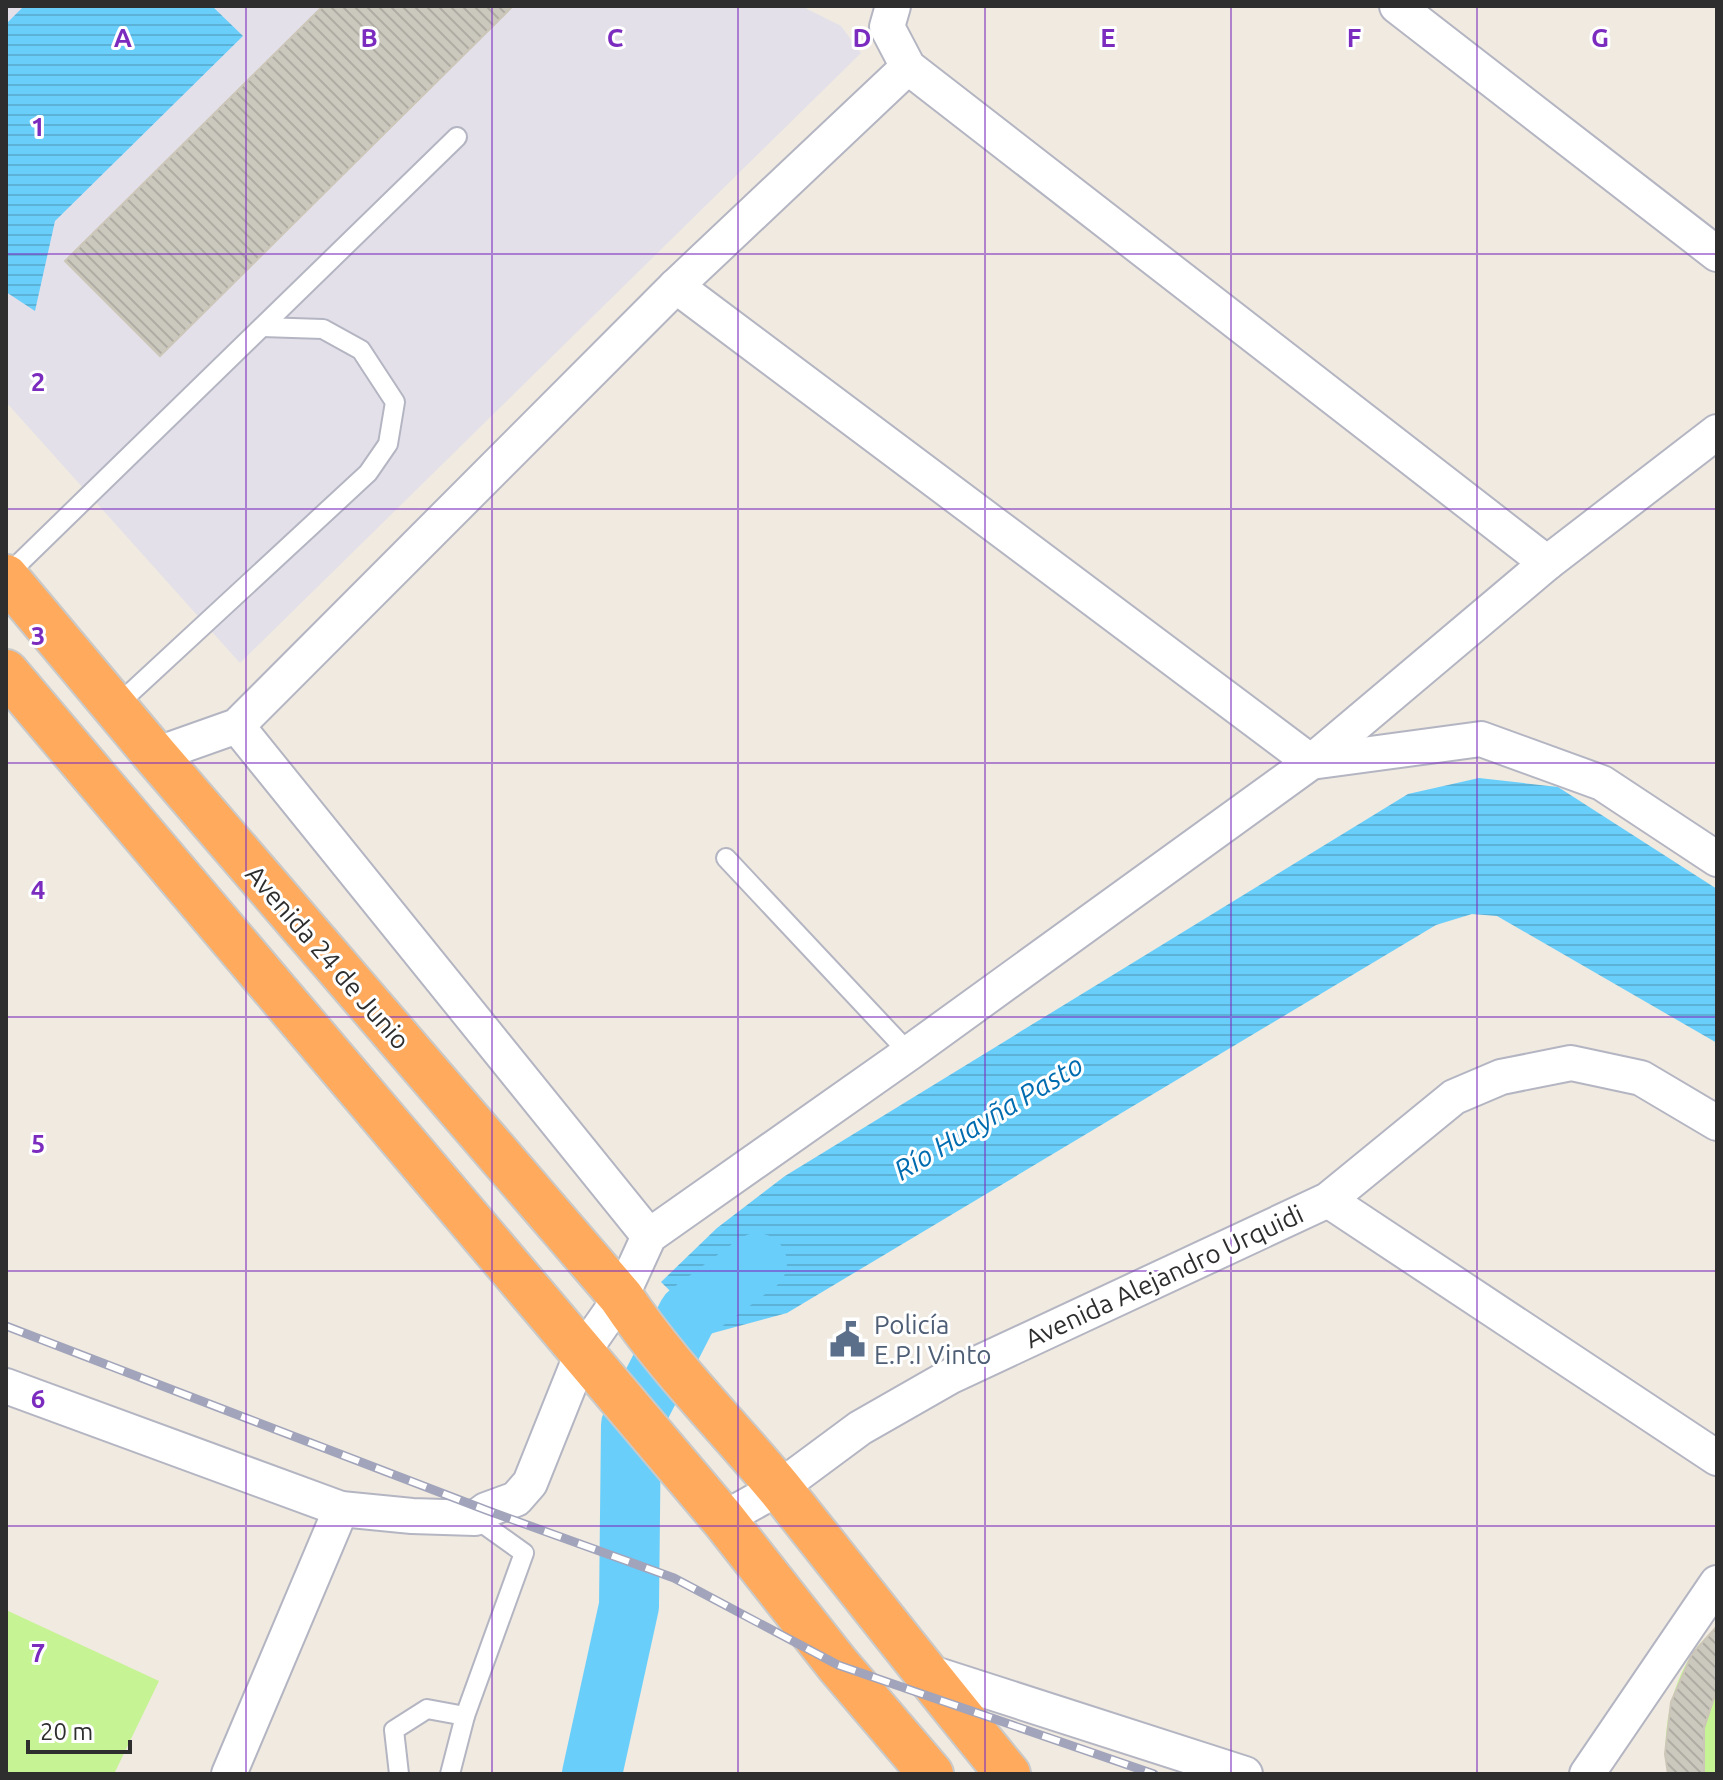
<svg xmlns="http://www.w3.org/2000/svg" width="1723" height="1780" viewBox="0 0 1723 1780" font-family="Ubuntu,sans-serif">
<defs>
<pattern id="water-rules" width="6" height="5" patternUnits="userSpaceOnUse" patternTransform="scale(2)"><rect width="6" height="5" fill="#6acefb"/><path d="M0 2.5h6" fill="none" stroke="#5cb1d7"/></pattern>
<pattern id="building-back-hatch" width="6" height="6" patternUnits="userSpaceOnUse" patternTransform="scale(2)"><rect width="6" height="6" fill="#cbc8be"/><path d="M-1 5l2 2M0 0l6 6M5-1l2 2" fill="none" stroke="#afaca4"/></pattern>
</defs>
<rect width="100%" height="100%" fill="#f0eae0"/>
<polygon fill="#e3e0e9" points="6,6 801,6 841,26 861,53 240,663 6,402"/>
<g fill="#c6f393">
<polygon points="6,1610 159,1681 114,1774 6,1774"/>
<path d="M1717,1626V1774H1668C1661,1735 1670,1688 1692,1654C1698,1644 1709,1635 1717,1626Z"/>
</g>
<g fill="url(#water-rules)">
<polygon points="24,6 212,6 243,36 55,221 35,311 6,292 6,24"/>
<polygon points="1479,778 1558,787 1717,889 1717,1043 1497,916 1472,914 1436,925 787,1313 713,1333 661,1282 717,1228 785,1176 1408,794"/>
</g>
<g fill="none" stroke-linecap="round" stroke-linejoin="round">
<polyline stroke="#6acefb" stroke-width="60" points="592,1774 629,1606 631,1425 688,1314 757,1263"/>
</g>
<g fill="url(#building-back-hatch)" stroke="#ccc6b8" stroke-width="2">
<polygon points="323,6 513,6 160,356 65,261"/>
<polygon points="1717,1626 1717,1689 1704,1728 1704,1774 1668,1774 1665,1754 1671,1702 1692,1654"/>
</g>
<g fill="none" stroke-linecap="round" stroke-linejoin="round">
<defs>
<g id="lane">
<polyline points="6,576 457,137"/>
<polyline points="114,708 368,473 388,444 395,402 361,350 323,329 262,327"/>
<polyline points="726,858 909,1053"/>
<polyline points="399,1774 394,1730 427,1709 465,1716"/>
<polyline points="450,1774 465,1716 524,1553 475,1518"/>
</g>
<g id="street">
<polyline points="893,6 887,27 908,67 1547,563"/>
<polyline points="1397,6 1717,254"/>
<polyline points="676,286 1311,762 1481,739 1602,783 1717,859"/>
<polyline points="237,726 649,1236"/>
<polyline points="155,755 237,726 676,286 908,67"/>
<polyline points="1328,1200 1717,1458"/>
<polyline points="6,1386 341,1509 412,1516 475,1518 486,1510 516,1499 530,1483 582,1353 621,1297 649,1236 909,1053 1311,762 1547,563 1717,432"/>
<polyline points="723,1519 779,1488 860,1428 951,1376 1328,1200 1454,1097 1501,1077 1571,1063 1641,1078 1717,1123"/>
<polyline points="922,1670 1245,1774"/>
<polyline points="229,1774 341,1509"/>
<polyline points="1587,1774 1717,1583"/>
</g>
<g id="highway">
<path d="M6,577L155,755L621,1297C667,1366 727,1425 780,1489C856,1584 930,1680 1008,1774"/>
<polyline points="6,672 723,1519 838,1665 931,1774"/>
</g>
</defs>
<use href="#lane" stroke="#b4b5c2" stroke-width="22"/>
<use href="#street" stroke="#b4b5c2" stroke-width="38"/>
<use href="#highway" stroke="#c9c9c9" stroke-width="48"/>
<use href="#lane" stroke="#fff" stroke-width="18"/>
<use href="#street" stroke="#fff" stroke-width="34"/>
<use href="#highway" stroke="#ffaa5c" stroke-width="44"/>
<defs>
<polyline id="rail" points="6,1326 486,1510 674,1578 838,1665 1154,1774"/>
</defs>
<use href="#rail" stroke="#a1a4ba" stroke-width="9"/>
<use href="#rail" stroke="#fff" stroke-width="6" stroke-dasharray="18" stroke-linecap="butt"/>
</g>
<path fill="none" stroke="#7b2cbf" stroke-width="2" stroke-opacity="0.55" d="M246,6V1774M492,6V1774M738,6V1774M985,6V1774M1231,6V1774M1477,6V1774M6,254H1717M6,509H1717M6,763H1717M6,1017H1717M6,1271H1717M6,1526H1717"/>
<defs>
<symbol id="civic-bare" viewBox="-9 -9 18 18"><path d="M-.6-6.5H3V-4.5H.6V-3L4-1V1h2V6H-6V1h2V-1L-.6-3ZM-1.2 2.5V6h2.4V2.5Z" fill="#5c6f8a" stroke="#fff" stroke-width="2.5" paint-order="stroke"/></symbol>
</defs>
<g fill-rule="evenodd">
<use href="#civic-bare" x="822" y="1314" width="51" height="51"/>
</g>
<g text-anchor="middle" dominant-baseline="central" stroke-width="6" stroke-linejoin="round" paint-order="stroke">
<g font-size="26" fill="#2e2e2e" stroke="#fff">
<text transform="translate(328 957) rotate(49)">Avenida 24 de Junio</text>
<text transform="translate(1164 1276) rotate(-25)">Avenida Alejandro Urquidi</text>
</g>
<g font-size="26" fill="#4e5e75" stroke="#fff" text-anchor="start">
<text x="874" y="1324">Policía<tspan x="874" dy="30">E.P.I Vinto</tspan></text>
</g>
<g font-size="28" font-style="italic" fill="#006cb0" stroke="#fff">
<text transform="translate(988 1117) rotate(-31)">Río Huayña Pasto</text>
</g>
</g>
<g font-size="26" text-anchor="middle" font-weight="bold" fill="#7b2cbf" stroke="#fff" stroke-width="6" stroke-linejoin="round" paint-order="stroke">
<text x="123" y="47">A</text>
<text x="369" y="47">B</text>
<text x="615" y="47">C</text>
<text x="862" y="47">D</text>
<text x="1108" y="47">E</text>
<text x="1354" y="47">F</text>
<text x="1600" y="47">G</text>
<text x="38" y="136">1</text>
<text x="38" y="391">2</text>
<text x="38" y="645">3</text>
<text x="38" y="899">4</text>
<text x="38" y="1153">5</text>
<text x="38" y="1408">6</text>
<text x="38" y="1662">7</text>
</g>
<rect width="1723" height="1780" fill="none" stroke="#2e2e2e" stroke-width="16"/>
<path d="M28 1740v12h102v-12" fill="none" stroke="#2e2e2e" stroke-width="4"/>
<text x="40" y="1740" font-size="24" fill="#2e2e2e" stroke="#ffffff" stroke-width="6" paint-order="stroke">20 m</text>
</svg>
